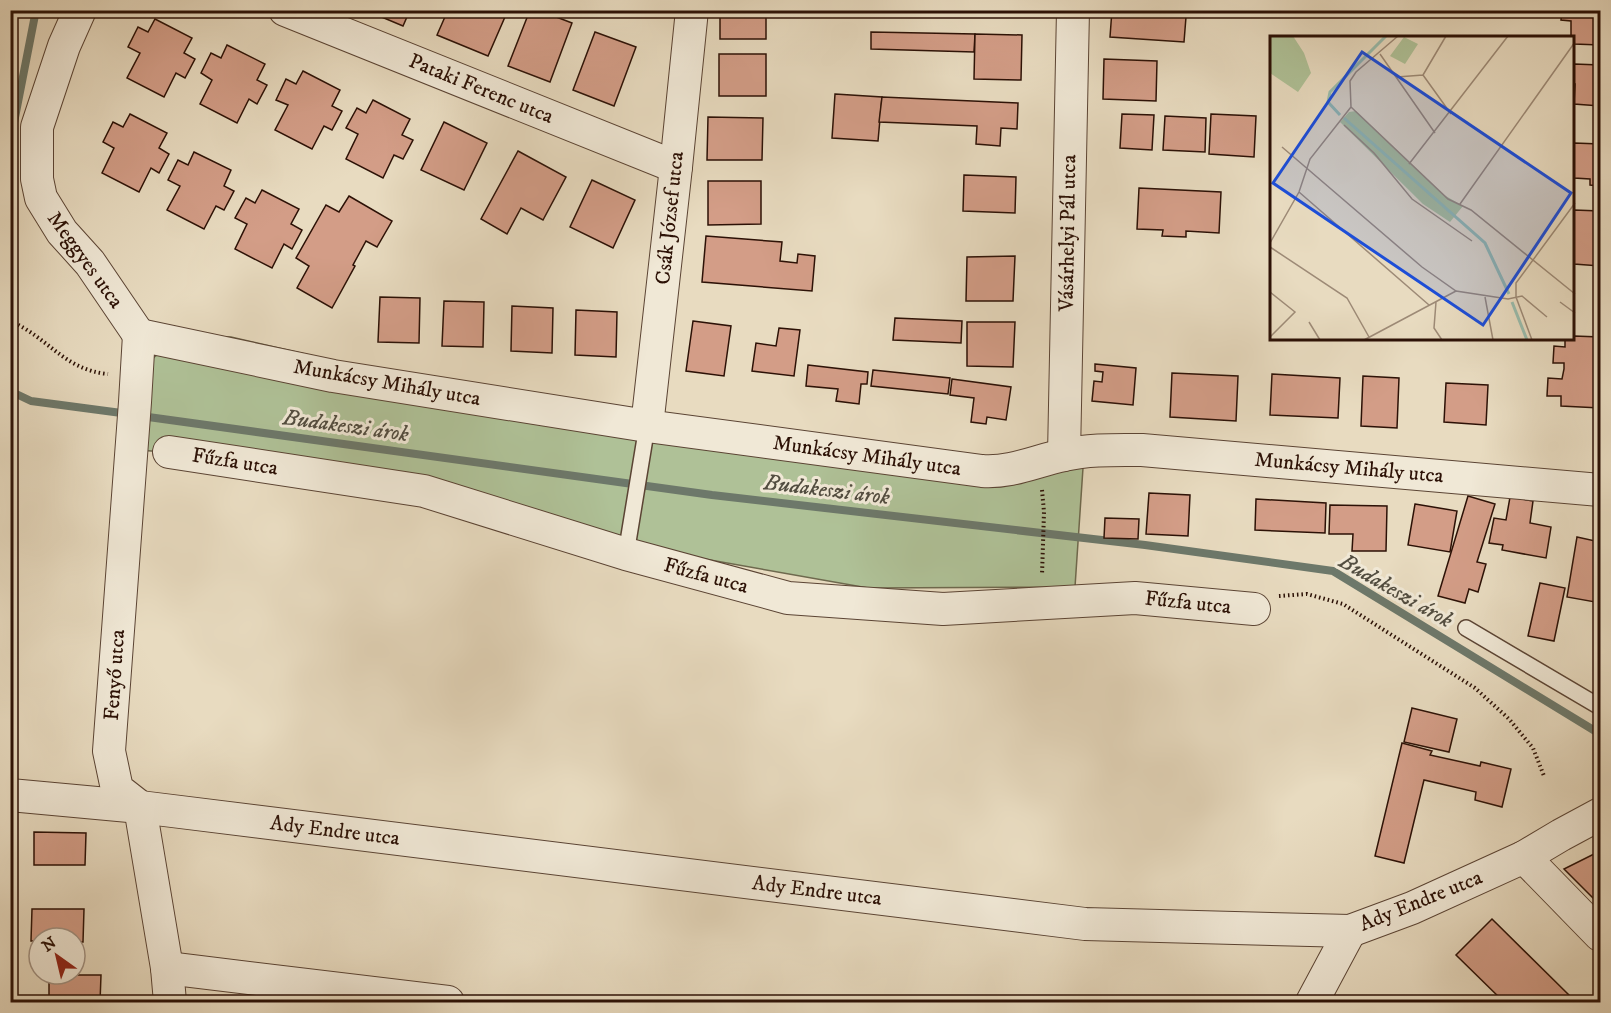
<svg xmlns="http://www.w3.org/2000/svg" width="1611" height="1013" viewBox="0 0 1611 1013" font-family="'IM FELL DW Pica',serif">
<rect width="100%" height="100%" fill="#e8dbc0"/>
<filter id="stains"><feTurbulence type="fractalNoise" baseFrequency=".00333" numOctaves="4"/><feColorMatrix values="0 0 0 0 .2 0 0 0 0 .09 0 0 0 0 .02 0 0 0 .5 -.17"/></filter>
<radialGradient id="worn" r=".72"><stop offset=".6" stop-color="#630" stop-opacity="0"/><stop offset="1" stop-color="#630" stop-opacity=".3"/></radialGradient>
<polygon fill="#afc197" stroke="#6e694e" stroke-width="1.5" points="183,335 231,337 532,406 946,463 1084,453 1075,587 868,588 631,546 320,463 138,450 144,365"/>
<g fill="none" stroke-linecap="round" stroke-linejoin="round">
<g stroke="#6d786a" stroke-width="8">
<polyline points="10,143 36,10"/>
<polyline points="10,391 31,401 129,414"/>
<polyline points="141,416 712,495 1145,545 1333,571 1600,734"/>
</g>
</g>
<g fill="#d39d87" stroke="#2c1106" stroke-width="1.5">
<polygon points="365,10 410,10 403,26"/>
<polygon points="448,10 508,10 488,56 437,35"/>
<polygon points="530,10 538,10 572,23 550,82 508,66"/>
<rect x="720" y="10" width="46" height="29"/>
<polygon points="1112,10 1160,10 1159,15 1186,17 1184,42 1110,37"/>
<polygon points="1562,10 1600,10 1600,45 1574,44 1574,38 1571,38 1571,21 1561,20"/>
<polygon points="155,19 192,38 184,53 195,59 185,78 176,73 164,97 127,78 140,53 128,47 138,27 148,32"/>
<polygon points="595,32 636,47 614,106 573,90"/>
<polygon points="871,32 975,34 974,52 871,49"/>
<polygon points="975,34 1022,35 1021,80 974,79"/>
<polygon points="227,45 265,64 257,80 267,85 257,104 249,99 237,123 200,104 212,80 201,73 211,53 221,58"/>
<rect x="719" y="54" width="47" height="42"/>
<polygon points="1104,59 1157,61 1156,101 1103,99"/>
<polygon points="1574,64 1600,65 1600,106 1574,104 1575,84 1574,84"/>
<polygon points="303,71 340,90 332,106 342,111 332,130 324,126 312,149 275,130 288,105 276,100 286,79 296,84"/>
<polygon points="835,94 882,97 878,141 832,138"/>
<polygon points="882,97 1018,103 1017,129 1001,128 1000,146 976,144 977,126 879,122"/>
<polygon points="373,100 410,119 402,135 413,140 403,159 394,155 383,178 346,159 358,134 346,128 357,108 366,113"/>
<polygon points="130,114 167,133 159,148 169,154 159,173 151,168 139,192 102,173 114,148 103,142 113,122 123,127"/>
<polygon points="1122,114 1154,115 1152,150 1120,148"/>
<polygon points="1211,114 1256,116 1254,157 1209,154"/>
<polygon points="1165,116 1206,118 1205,152 1163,150"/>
<polygon points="708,117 763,118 762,160 707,160"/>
<polygon points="444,122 487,143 464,190 421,170"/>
<polygon points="1574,143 1600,144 1600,186 1590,185 1590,179 1574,178"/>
<polygon points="518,151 566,177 543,220 521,208 507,234 481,219"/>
<polygon points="194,152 231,170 224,186 234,191 224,210 216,206 204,229 167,210 180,186 168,180 178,160 188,165"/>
<polygon points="964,175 1016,177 1015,213 963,211"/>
<polygon points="592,180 635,200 613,248 570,227"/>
<polygon points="708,181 761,181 761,224 708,225"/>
<polygon points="1139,188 1221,192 1219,233 1186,231 1186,237 1162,236 1163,230 1137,229"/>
<polygon points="262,190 299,209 291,224 302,230 292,249 284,244 272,268 235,249 247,224 235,218 246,198 255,203"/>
<polygon points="349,196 392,221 377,247 366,241 353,265 355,266 332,308 297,288 309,266 296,258 326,205 339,212"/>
<polygon points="1574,210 1600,211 1600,266 1574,264"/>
<polygon points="706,236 782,242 780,261 797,263 798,254 815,256 812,291 702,282"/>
<polygon points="1015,256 1013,301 966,301 967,257"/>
<polygon points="380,297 420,298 419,343 378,342"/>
<polygon points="444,301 484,302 483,347 442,346"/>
<polygon points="512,306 553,308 552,353 511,351"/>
<polygon points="576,310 617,312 616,357 575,355"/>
<polygon points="895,318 962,321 961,343 893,340"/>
<polygon points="693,321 731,326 724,376 686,371"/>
<polygon points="967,322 1015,322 1013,367 967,366"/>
<polygon points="779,328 800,330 794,376 752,371 756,343 776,346"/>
<polygon points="1574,336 1600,337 1600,408 1561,406 1561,396 1547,396 1548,378 1562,379 1564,369 1564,363 1553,363 1554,346 1565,347 1565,339 1574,339"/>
<polygon points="1095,364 1136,368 1133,405 1092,401 1094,381 1102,382 1103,372 1095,371"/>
<polygon points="808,365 868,372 867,384 861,384 859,404 836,401 838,389 806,386"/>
<polygon points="873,370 950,378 948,394 871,386"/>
<polygon points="1172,373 1238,376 1236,421 1170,417"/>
<polygon points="1272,374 1340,378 1338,418 1270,415"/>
<polygon points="1363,376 1399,378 1397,428 1361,426"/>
<polygon points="952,379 1011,387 1006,420 987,417 986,424 971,422 974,398 950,395"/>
<polygon points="1446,383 1488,385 1486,425 1444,422"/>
<polygon points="1149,493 1190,495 1188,536 1146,534"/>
<polygon points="1468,496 1495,504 1477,562 1486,564 1478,592 1469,589 1465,603 1438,596"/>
<polygon points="1510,497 1533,501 1530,523 1551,527 1546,558 1502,550 1503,545 1489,543 1494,518 1506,520"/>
<polygon points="1256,499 1326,503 1325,533 1255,530"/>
<polygon points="1415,504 1457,511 1450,552 1408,545"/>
<polygon points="1330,505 1387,506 1386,551 1352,551 1353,534 1329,534"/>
<polygon points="1105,518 1139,519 1138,539 1104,538"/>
<polygon points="1577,537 1600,542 1600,571 1595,602 1567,597"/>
<polygon points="1540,583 1565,588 1554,641 1528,636"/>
<polygon points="1412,708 1457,719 1449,752 1404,742"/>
<polygon points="1402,743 1432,751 1430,755 1480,766 1481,762 1511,769 1502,807 1475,800 1476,792 1424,780 1404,863 1375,856"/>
<polygon points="34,832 86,833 85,865 34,865"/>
<polygon points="1600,851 1600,905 1564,869"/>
<polygon points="32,909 84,909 83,942 75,942 75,938 39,938 39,941 31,941"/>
<polygon points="1492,919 1572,998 1568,1002 1504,1002 1456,955"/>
<polygon points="49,975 101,975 100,1002 49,1002"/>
</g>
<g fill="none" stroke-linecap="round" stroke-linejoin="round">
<defs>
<g id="lane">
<polyline points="626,554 647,426"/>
<polyline points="1466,628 1600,707"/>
</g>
<g id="street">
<polyline points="80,10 64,46 37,127 37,179 41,198 62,232 90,263 139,335"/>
<polyline points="285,10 676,167"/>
<path d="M139,335L333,376L647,426L982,471C1012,473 1035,461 1064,455C1090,449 1116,450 1142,450L1600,490"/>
<polyline points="139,335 135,402 109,751 117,789 140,807 167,968 170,1002"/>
<polyline points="647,426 676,167 692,10"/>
<polyline points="169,452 424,491 626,554 788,598 943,609 1135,598 1254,609"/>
<polyline points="1064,455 1073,10"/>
<polyline points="10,795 140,807 1085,924 1350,931 1412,908 1524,857 1561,835 1600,814"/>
<polyline points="1524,857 1600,935"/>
<polyline points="167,968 448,1002"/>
<polyline points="1312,1002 1350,931"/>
</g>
</defs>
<use href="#lane" stroke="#5b4434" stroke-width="18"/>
<use href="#street" stroke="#5b4434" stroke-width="34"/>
<g stroke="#2c1106" stroke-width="4" stroke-dasharray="1.5 3" stroke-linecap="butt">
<path d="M10,321C48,337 64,370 108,374"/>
<polyline points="1042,490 1044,512 1042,575"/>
<polyline points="1279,596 1307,594 1343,604 1475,688 1509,719 1533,748 1544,776"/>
</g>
<use href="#lane" stroke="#f0e8d6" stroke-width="15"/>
<use href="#street" stroke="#f0e8d6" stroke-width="32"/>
</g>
<g text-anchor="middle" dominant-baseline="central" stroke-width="6" stroke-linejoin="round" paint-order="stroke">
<g font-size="21" fill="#2c1106" stroke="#f0e8d6">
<text transform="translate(481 89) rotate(22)">Pataki Ferenc utca</text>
<text transform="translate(670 218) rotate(-84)">Csák József utca</text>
<text transform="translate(1068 233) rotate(-89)">Vásárhelyi Pál utca</text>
<text transform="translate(85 260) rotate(54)">Meggyes utca</text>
<text transform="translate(387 383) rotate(10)">Munkácsy Mihály utca</text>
<text transform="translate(867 456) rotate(8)">Munkácsy Mihály utca</text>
<text transform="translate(235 462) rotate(9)">Fűzfa utca</text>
<text transform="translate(1349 468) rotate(5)">Munkácsy Mihály utca</text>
<text transform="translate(706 576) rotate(15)">Fűzfa utca</text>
<text transform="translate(1188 603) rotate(6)">Fűzfa utca</text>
<text transform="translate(115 675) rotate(-86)">Fenyő utca</text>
<text transform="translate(335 831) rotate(7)">Ady Endre utca</text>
<text transform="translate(817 891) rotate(7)">Ady Endre utca</text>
<text transform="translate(1421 901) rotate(-22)">Ady Endre utca</text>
</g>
<g font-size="22" font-style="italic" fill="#524d40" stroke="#f0e8d6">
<text transform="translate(346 426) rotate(8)">Budakeszi árok</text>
<text transform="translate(827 490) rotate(7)">Budakeszi árok</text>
<text transform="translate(1396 591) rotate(30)">Budakeszi árok</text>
</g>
</g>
<g transform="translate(1270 36)">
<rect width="304" height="304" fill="#e8dbc0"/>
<path d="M0,0H23L34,17L41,37L28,56L0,37ZM134,1L148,8L135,28L120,20ZM86,75L174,159L193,170L180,186L153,168L70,86L79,76Z" fill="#afc197"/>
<path fill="none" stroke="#99bcac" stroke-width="3" d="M70,79L58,66L60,56L116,0M74,82L215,207L239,258M242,266L257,304"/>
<path fill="none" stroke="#9d8a76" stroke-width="1.5" d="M110,18L165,97M153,39L181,78M153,39L176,0M127,41L153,39M81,71L178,163L201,174L305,258M81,71L80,45L86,36L128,0M74,89L104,117L142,163L202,205M12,111L152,231L186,255L238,263L252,260L277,281M139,128L238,0M29,156L159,269M190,168L305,6M0,207L29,156L40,123L81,71M0,211L77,262L99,301M0,256L25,276L0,301M215,261L223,304M166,266L164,292L172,304M290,266L305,277M39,286L50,304M94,304L186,255M262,304L246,261V247L305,167"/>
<path fill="#1d4ed8" fill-opacity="0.15" stroke="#1d4ed8" stroke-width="3" d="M92,16L301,157L213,289L3,147Z"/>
<rect width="304" height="304" fill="none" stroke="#2c1106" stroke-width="3"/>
</g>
<rect width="1611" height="1013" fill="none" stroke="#e8dbc0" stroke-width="36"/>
<rect x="12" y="12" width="1587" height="989" fill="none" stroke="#2c1106" stroke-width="3"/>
<rect x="18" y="18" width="1575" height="977" fill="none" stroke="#2c1106" stroke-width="1.5"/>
<g transform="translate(57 956) rotate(326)"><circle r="28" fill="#f0e8d6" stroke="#a29283" stroke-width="1.5"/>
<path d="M0-4.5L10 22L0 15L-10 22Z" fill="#8f2418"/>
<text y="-9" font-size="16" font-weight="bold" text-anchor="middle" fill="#2c1106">N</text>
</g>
<rect width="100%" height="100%" filter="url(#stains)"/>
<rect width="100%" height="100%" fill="url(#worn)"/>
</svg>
